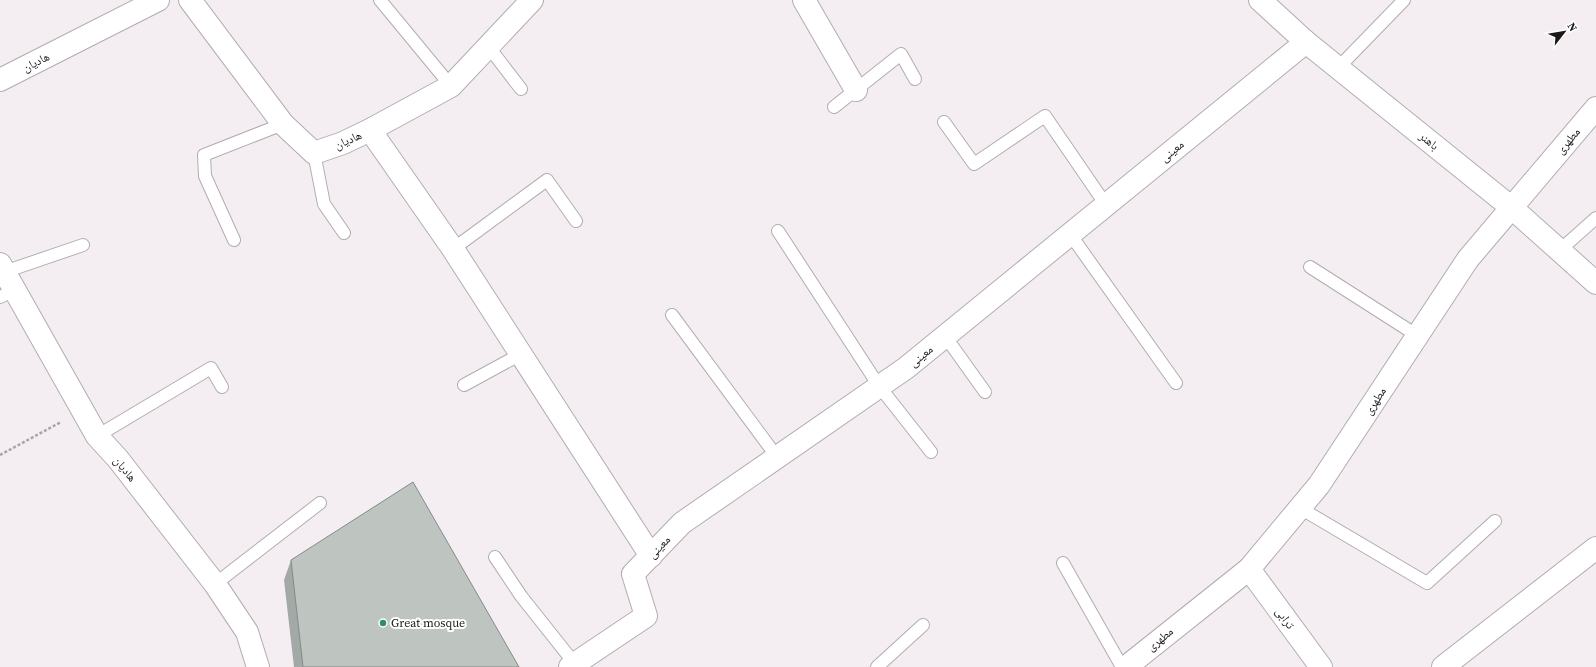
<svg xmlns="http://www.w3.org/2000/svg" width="1596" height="667" viewBox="0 0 1596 667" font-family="'Source Serif 4','Noto Naskh Arabic',serif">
<rect width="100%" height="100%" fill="#f4eef2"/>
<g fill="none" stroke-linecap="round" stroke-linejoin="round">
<defs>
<g id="lane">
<polyline points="380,0 451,86"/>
<polyline points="488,46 521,89"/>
<polyline points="1338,68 1404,0"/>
<polyline points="834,107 901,54 915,79"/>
<polyline points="944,122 974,164 1045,116 1106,205"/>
<polyline points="314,153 324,204 344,233"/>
<polyline points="778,231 879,386 931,452"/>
<polyline points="1070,234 1176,383"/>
<polyline points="234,240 205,176 204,155 283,124"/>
<polyline points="453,249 547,180 576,221"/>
<polyline points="1560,250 1596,218"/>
<polyline points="1310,267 1418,336"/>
<polyline points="4,272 83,245"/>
<polyline points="0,297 15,290"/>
<polyline points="672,315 777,457"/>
<polyline points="945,336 985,392"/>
<polyline points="464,385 521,354"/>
<polyline points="97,436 211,368 222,387"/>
<polyline points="1300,508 1427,583 1495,521"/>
<polyline points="495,557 521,596 575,664"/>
<polyline points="1063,563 1122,667"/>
<polyline points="215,584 320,503"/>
<polyline points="877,667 923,625"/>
</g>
<g id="street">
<polyline points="190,0 283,124 314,153 343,143 370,130 451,86 532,0"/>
<polyline points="804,0 856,90"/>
<polyline points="0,80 158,0"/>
<polyline points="370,130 453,249 651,556"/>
<polyline points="0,264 97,436 118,459 215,584 247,632 258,667"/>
<polyline points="1249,569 1321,667"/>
<polyline points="570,667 646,616 633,574 682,523 906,368 1306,42"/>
<polyline points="1443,667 1596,548"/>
</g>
<g id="secondary">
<polyline points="1260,0 1306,42 1512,208 1596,283"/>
<polyline points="1126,667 1249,569 1319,485 1468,259 1596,108"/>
</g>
</defs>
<use href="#lane" stroke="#b2acb1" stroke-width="14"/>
<use href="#street" stroke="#b2acb1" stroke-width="24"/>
<use href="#secondary" stroke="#b2acb1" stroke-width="24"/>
<polyline stroke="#a8a4a7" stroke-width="2.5" stroke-dasharray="3 2" stroke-linecap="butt" points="0,455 61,422"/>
<use href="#lane" stroke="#fff" stroke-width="12"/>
<use href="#street" stroke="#fff" stroke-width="22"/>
<use href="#secondary" stroke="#fff" stroke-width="22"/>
</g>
<polygon fill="#a3a9a6" points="291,560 519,667 294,667 284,580"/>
<polygon fill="#bec5c1" stroke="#858a87" points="413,482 519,667 303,667 291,560"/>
<circle fill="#2d906b" stroke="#fff" stroke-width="1.5" cx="383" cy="623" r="4"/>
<g text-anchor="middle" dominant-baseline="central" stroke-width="4" stroke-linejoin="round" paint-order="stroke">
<g font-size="12" fill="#1a1819" stroke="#fff">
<text transform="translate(36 62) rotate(-27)">هادیان</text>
<text transform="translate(348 140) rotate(-24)">هادیان</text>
<text transform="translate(1429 141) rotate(39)">باهنر</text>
<text transform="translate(1568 141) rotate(-50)">مطهری</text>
<text transform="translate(1172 151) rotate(-39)">معینی</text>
<text transform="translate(921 356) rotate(-39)">معینی</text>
<text transform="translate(1375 401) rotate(-57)">مطهری</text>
<text transform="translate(125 469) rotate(51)">هادیان</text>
<text transform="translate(659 547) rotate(-46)">معینی</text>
<text transform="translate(1285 618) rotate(54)">ترابی</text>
<text transform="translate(1160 639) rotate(-39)">مطهری</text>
</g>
<g font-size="12" fill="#1a1819" stroke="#fff" text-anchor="start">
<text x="391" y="623">Great mosque</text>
</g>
</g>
<g transform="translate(1564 32) rotate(59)" stroke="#ffffff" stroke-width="3" paint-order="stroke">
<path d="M0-3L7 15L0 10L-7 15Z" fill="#1a1819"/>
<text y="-6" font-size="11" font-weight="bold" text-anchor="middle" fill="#1a1819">N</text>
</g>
</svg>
